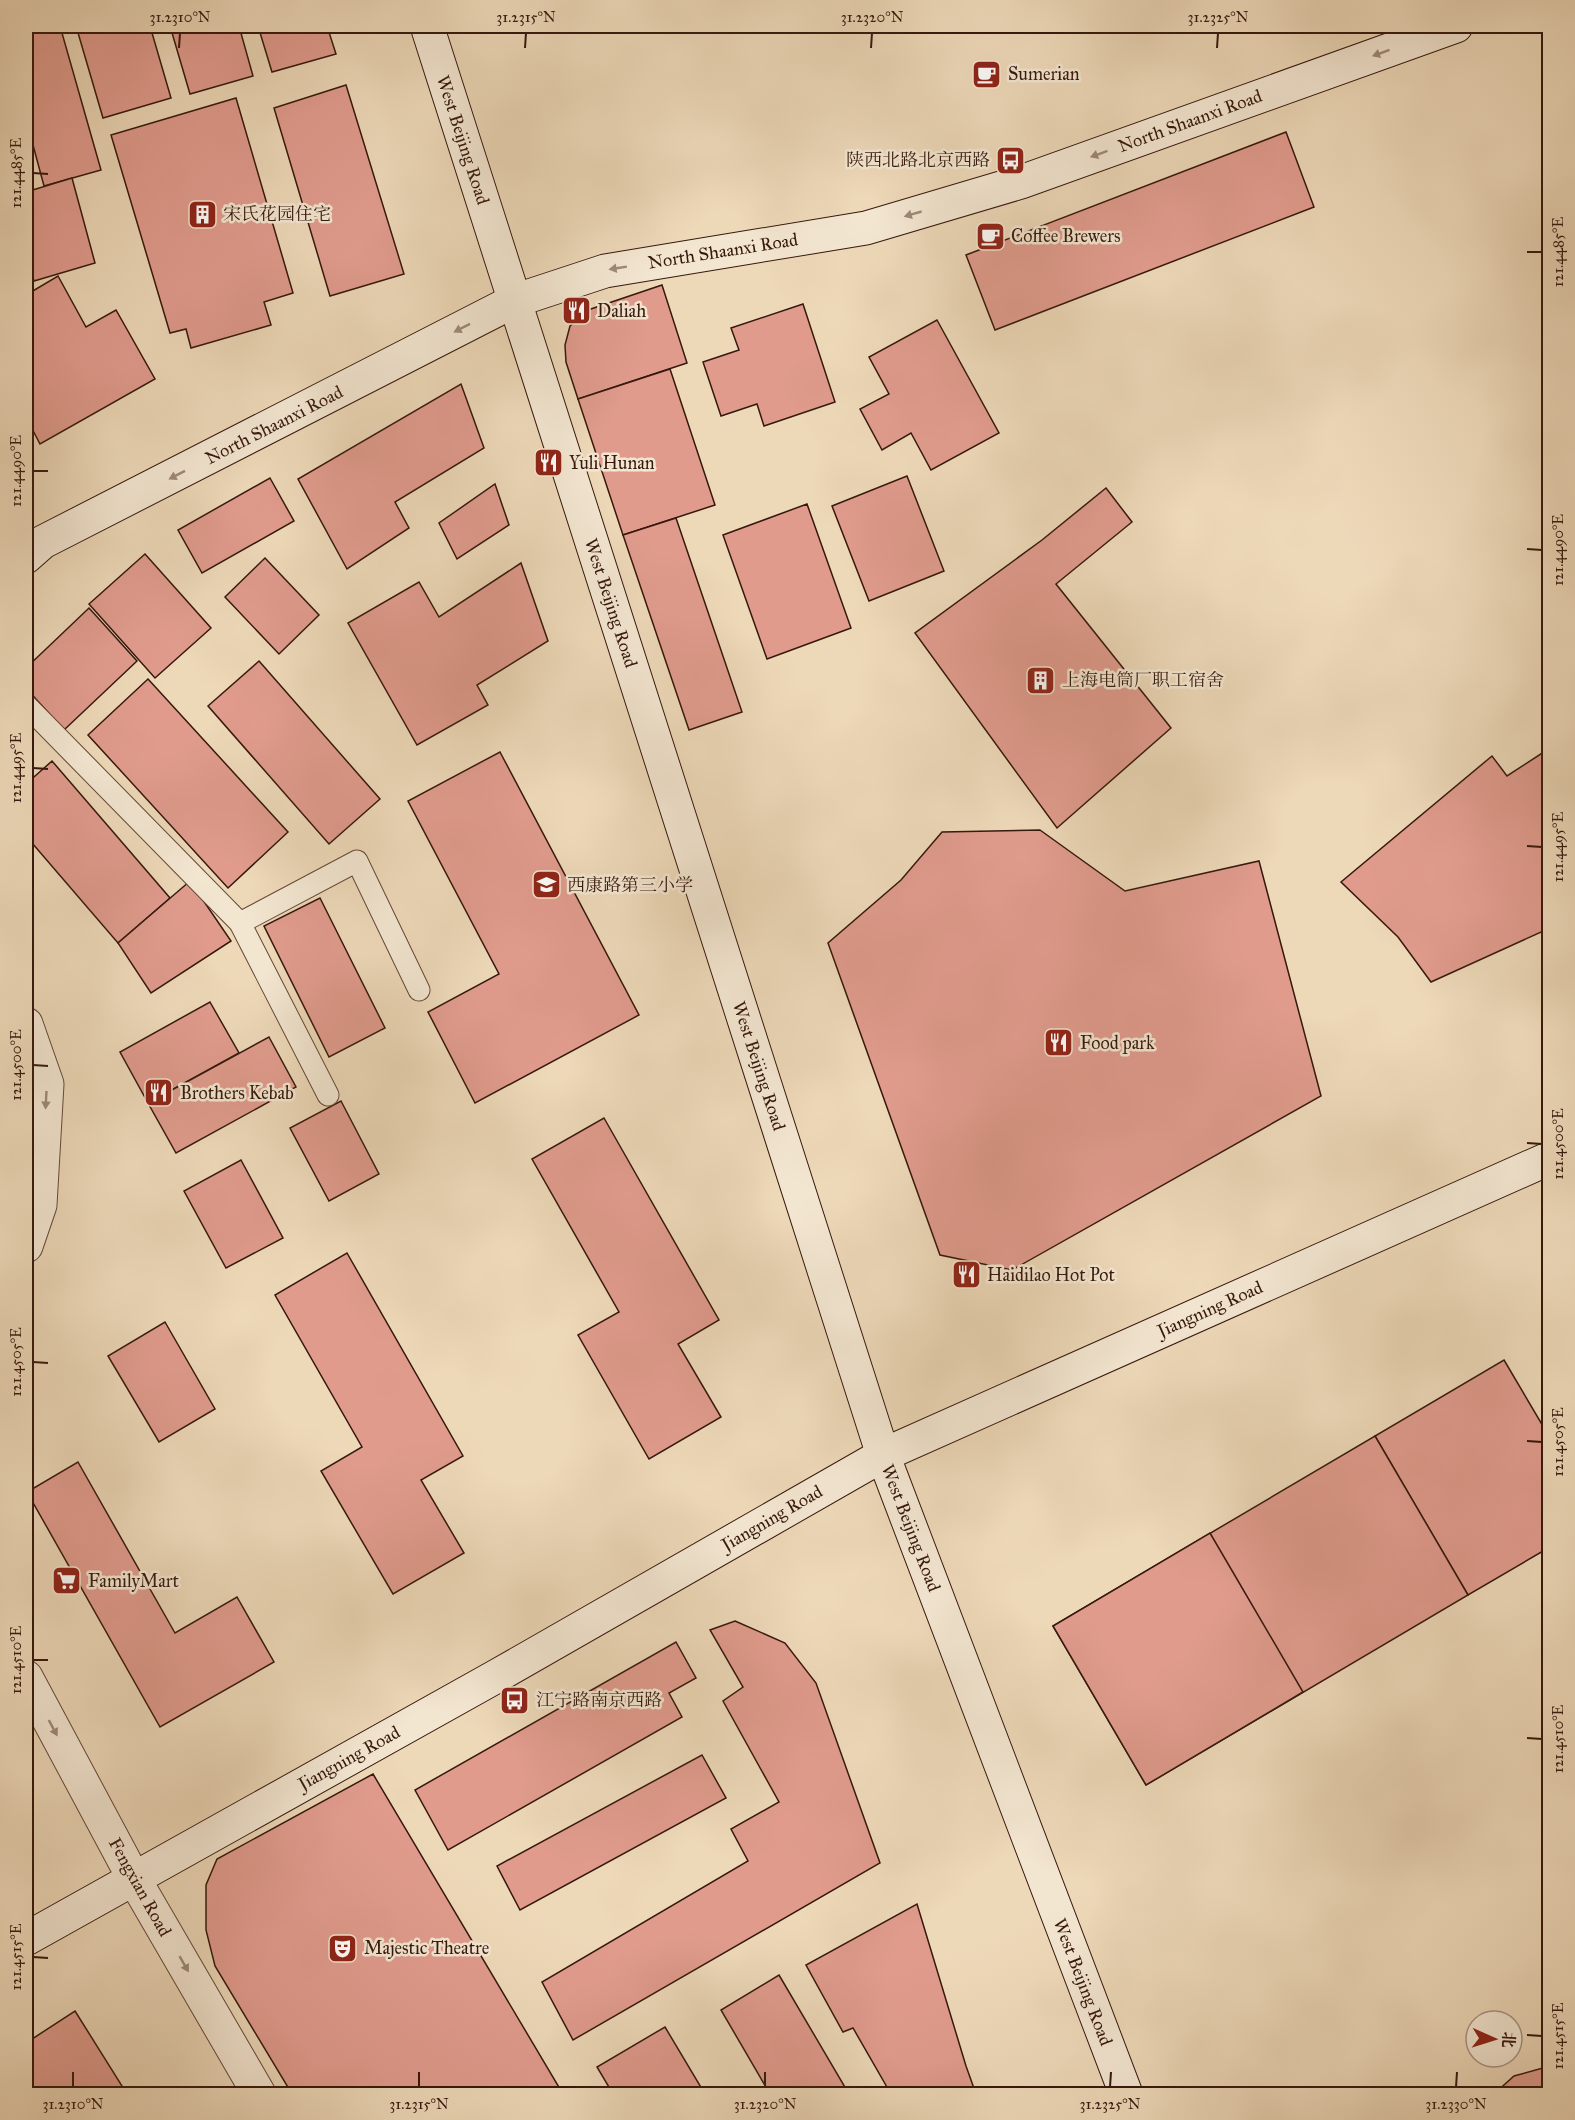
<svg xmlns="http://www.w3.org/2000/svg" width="1575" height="2120" viewBox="0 0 1575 2120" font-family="'IM FELL Great Primer','Noto Serif SC',serif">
<rect width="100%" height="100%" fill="#edd8b8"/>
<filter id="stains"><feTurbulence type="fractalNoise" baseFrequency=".00333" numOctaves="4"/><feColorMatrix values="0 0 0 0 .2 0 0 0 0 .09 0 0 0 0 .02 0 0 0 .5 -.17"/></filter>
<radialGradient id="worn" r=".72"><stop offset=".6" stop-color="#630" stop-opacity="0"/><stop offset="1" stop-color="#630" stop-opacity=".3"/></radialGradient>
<g fill="#e09b8d" stroke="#36180d" stroke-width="1.5">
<polygon points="26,26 60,26 101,170 44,186 26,119"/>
<polygon points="76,26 150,26 171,98 103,118"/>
<polygon points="170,26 239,26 253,76 190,94"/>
<polygon points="258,26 327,26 336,54 272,72"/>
<polygon points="346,85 404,274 330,296 274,108"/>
<polygon points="236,98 293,293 264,302 271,325 191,348 186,329 170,333 111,135"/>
<polygon points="1286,132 1314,207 995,330 966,255"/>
<polygon points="72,178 95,263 34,281 26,252 26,192"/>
<polygon points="58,276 86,327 116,310 155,379 40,444 26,417 26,295"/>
<polygon points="662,285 687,363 578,399 566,362 565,345 570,326 588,310"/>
<polygon points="803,304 835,402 764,426 757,404 721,416 703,362 739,350 731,328"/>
<polygon points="937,320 999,433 931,470 911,433 882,450 860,409 889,394 869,357"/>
<polygon points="670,369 715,505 623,535 578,399"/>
<polygon points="461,384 484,448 395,502 409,528 347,569 298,479"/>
<polygon points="907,476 944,571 869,601 832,506"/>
<polygon points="270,478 294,521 202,573 178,530"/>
<polygon points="495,484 509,525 457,559 439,523"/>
<polygon points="1106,488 1132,522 1056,584 1171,728 1057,828 915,633 1042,540"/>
<polygon points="807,504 851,628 767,659 723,535"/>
<polygon points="676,518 742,712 689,730 623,535"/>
<polygon points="145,554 211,628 155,678 89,604"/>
<polygon points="265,558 319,615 279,654 225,597"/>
<polygon points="521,563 548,641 477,685 488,705 417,745 348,623 419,582 439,617"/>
<polygon points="1548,570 1550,571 1550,648 1546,647"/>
<polygon points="89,608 137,661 64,730 26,688 26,668"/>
<polygon points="259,661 380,799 329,844 208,706"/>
<polygon points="148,679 288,832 228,888 88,735"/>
<polygon points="1550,748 1550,928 1431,982 1398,937 1341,882 1492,756 1507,776"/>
<polygon points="500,752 639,1015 475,1103 428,1012 499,974 408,801"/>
<polygon points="52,761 170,898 118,943 26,836 26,784"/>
<polygon points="1040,830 1125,891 1259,861 1321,1096 1012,1270 940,1255 828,943 901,880 942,832"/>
<polygon points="190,881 231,941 151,993 118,943"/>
<polygon points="320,898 385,1028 329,1057 264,926"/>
<polygon points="210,1002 239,1053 148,1103 120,1052"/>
<polygon points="269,1037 296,1087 176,1153 148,1103"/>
<polygon points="341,1101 379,1174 329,1201 290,1128"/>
<polygon points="604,1118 719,1320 678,1344 721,1417 649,1459 578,1335 619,1312 532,1159"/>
<polygon points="241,1160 283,1238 226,1268 184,1191"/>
<polygon points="347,1253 463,1456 421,1480 464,1553 393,1594 321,1471 362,1447 275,1295"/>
<polygon points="165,1322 215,1409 159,1442 108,1356"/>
<polygon points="1504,1360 1550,1438 1550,1547 1468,1595 1375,1436"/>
<polygon points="1375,1436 1468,1595 1146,1785 1053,1626"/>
<polygon points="78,1462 175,1633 237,1597 274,1662 160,1727 27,1492"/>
<polygon points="1210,1533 1303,1692 1146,1785 1053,1626"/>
<polygon points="735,1621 785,1643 816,1683 880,1863 573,2040 542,1982 748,1861 731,1829 779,1802 723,1701 743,1687 710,1630"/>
<polygon points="676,1642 696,1678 669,1693 682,1717 448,1850 415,1790"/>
<polygon points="702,1755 726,1798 520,1910 497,1866"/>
<polygon points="373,1774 563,2094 292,2094 215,1966 206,1930 206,1885 217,1859"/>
<polygon points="917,1904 966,2066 976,2094 891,2094 853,2028 843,2032 806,1965"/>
<polygon points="779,1975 849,2094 770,2094 721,2010"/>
<polygon points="75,2011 127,2094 26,2094 26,2043"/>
<polygon points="665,2027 705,2094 613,2094 597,2067"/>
<polygon points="1550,2066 1550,2094 1494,2094 1514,2076"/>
</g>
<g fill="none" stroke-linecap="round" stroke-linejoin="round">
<defs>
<g id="lane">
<polyline points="26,705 240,923 328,1095"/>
<polyline points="240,923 357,861 419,990"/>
</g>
<g id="street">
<polyline points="26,1024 47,1084 40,1205 26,1246"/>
<polyline points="26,1677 133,1877 259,2094"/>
</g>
<g id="secondary">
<polyline points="427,26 883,1455 1126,2094"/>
<polyline points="26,557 43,542 514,301 605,271 866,228 1021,182 1456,26"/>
<polyline points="26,1939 495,1677 883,1455 1550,1158"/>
</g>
</defs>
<use href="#lane" stroke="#644838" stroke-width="23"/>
<use href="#street" stroke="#644838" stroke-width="35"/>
<use href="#secondary" stroke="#36180d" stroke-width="35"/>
<use href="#lane" stroke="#f3e6d1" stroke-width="21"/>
<use href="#street" stroke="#f3e6d1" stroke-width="33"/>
<use href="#secondary" stroke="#f3e6d1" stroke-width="33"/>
</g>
<defs><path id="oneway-solid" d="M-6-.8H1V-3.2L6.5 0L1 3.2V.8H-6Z" transform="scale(1.5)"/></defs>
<g fill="#9e8979">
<use href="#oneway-solid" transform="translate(1381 53) rotate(160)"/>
<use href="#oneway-solid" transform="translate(1099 154) rotate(160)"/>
<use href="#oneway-solid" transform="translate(913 214) rotate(164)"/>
<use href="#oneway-solid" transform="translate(618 268) rotate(171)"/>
<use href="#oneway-solid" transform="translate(462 328) rotate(153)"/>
<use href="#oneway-solid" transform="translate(177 475) rotate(153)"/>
<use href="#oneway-solid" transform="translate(46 1100) rotate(93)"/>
<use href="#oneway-solid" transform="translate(53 1728) rotate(62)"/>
<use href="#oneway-solid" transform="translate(184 1964) rotate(60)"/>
</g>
<path fill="none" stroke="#36180d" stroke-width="2" d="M179,48L180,33M525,48L526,33M871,48L872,33M1217,48L1218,33M33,173L48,174M1527,252H1542M33,471H48M1527,549L1542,550M33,768L48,769M1527,846L1542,847M33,1065L48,1066M1527,1143L1542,1144M33,1362L48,1363M1527,1441L1542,1442M33,1660H48M1527,1738L1542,1739M33,1957L48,1958M1527,2035L1542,2036M73,2087V2072M419,2087V2072M765,2087V2072M1110,2087L1111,2072M1456,2087L1457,2072"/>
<defs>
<symbol id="cafe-square" viewBox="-11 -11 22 22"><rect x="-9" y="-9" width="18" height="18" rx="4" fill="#8f2418" stroke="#f3e6d1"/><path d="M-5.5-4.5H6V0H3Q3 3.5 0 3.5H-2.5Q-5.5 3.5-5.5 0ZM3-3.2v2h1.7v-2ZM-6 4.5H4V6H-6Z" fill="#fff"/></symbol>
<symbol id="bus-square" viewBox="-11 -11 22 22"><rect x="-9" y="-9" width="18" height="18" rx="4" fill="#8f2418" stroke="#f3e6d1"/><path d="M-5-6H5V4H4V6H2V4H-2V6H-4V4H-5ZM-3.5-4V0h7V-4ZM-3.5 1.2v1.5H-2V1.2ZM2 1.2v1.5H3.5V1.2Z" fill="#fff"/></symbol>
<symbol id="building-square" viewBox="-11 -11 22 22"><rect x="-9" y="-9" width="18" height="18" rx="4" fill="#8f2418" stroke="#f3e6d1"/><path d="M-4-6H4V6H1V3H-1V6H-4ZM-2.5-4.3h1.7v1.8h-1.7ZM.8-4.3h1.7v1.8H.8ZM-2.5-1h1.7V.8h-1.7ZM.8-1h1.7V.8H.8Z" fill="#fff"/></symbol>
<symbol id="restaurant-square" viewBox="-11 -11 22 22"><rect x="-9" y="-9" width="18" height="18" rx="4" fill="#8f2418" stroke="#f3e6d1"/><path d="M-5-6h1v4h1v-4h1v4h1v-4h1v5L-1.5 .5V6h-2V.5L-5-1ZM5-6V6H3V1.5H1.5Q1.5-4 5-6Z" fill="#fff"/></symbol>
<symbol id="school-square" viewBox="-11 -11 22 22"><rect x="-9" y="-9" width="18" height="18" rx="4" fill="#8f2418" stroke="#f3e6d1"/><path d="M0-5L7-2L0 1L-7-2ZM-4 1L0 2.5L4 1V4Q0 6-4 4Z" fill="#fff"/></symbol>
<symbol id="supermarket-square" viewBox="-11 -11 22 22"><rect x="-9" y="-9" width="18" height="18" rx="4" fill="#8f2418" stroke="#f3e6d1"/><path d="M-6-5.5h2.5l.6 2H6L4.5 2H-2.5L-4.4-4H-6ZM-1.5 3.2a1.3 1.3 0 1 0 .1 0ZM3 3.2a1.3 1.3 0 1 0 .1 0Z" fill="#fff"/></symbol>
<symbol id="theatre-square" viewBox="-11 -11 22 22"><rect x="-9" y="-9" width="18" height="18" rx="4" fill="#8f2418" stroke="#f3e6d1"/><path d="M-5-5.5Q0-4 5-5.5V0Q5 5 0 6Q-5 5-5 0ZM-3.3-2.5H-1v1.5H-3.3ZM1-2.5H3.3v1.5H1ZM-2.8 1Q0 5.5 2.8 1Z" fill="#fff"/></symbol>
</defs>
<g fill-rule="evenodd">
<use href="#cafe-square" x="970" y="58" width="33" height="33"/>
<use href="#bus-square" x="994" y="144" width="33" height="33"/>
<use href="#building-square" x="186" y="198" width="33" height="33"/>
<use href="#cafe-square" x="974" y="220" width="33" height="33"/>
<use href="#restaurant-square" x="560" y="294" width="33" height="33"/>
<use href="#restaurant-square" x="532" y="446" width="33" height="33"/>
<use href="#building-square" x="1024" y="664" width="33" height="33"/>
<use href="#school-square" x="530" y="868" width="33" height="33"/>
<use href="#restaurant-square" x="1042" y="1026" width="33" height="33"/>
<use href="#restaurant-square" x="142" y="1076" width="33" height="33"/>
<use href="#restaurant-square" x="950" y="1258" width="33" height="33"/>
<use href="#supermarket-square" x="50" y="1564" width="33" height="33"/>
<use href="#bus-square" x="498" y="1684" width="33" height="33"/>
<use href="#theatre-square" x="326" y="1932" width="33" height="33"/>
</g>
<g text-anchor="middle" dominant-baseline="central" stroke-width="5" stroke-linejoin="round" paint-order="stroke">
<g font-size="18" fill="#36180d" stroke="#f3e6d1" text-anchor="start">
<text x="1008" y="74">Sumerian</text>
<text x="990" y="160" text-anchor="end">陕西北路北京西路</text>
<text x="223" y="214">宋氏花园住宅</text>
<text x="1011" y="236">Coffee Brewers</text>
<text x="597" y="311">Daliah</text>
<text x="569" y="463">Yuli Hunan</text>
<text x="1062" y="680">上海电筒厂职工宿舍</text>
<text x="567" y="885">西康路第三小学</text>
<text x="1080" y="1043">Food park</text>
<text x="180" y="1093">Brothers Kebab</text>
<text x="987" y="1275">Haidilao Hot Pot</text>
<text x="88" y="1581">FamilyMart</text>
<text x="536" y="1700">江宁路南京西路</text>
<text x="364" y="1948">Majestic Theatre</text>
</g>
<g font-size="18" fill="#36180d" stroke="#f3e6d1">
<text transform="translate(1190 121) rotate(-20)">North Shaanxi Road</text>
<text transform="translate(463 140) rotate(72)">West Beijing Road</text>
<text transform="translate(723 251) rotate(-9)">North Shaanxi Road</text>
<text transform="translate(274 425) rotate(-27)">North Shaanxi Road</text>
<text transform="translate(611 603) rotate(72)">West Beijing Road</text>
<text transform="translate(759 1066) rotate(72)">West Beijing Road</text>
<text transform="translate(1210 1309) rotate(-24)">Jiangning Road</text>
<text transform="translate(772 1518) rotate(-30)">Jiangning Road</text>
<text transform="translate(911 1528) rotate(69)">West Beijing Road</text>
<text transform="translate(349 1758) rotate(-29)">Jiangning Road</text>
<text transform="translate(140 1887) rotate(61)">Fengxian Road</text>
<text transform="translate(1083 1982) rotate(69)">West Beijing Road</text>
</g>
</g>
<rect width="1575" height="2120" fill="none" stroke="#edd8b8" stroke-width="66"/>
<g transform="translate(1494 2039) rotate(93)"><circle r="28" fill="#f3e6d1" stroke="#a79483" stroke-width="1.5"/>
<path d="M0-4.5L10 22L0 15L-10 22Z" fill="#8f2418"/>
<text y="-9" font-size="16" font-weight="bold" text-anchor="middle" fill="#36180d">北</text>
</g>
<rect x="33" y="33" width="1509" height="2054" fill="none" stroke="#36180d" stroke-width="2"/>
<g font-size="15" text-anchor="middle" fill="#36180d">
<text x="180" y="22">31.2310°N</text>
<text x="526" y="22">31.2315°N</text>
<text x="872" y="22">31.2320°N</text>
<text x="1218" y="22">31.2325°N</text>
<text transform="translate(16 173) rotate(-90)" y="5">121.4485°E</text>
<text transform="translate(1558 252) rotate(-90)" y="5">121.4485°E</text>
<text transform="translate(16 471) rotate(-90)" y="5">121.4490°E</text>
<text transform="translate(1558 550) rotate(-90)" y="5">121.4490°E</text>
<text transform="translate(16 768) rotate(-90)" y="5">121.4495°E</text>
<text transform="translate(1558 847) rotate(-90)" y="5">121.4495°E</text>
<text transform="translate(16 1065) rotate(-90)" y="5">121.4500°E</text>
<text transform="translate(1558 1144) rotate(-90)" y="5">121.4500°E</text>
<text transform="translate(16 1362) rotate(-90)" y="5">121.4505°E</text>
<text transform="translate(1558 1442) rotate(-90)" y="5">121.4505°E</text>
<text transform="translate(16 1660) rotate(-90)" y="5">121.4510°E</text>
<text transform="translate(1558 1739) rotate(-90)" y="5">121.4510°E</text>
<text transform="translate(16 1957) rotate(-90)" y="5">121.4515°E</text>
<text transform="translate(1558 2036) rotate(-90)" y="5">121.4515°E</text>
<text x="73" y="2109">31.2310°N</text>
<text x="419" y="2109">31.2315°N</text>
<text x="765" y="2109">31.2320°N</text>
<text x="1110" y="2109">31.2325°N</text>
<text x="1456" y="2109">31.2330°N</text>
</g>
<rect width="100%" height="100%" filter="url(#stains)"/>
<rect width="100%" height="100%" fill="url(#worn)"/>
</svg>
